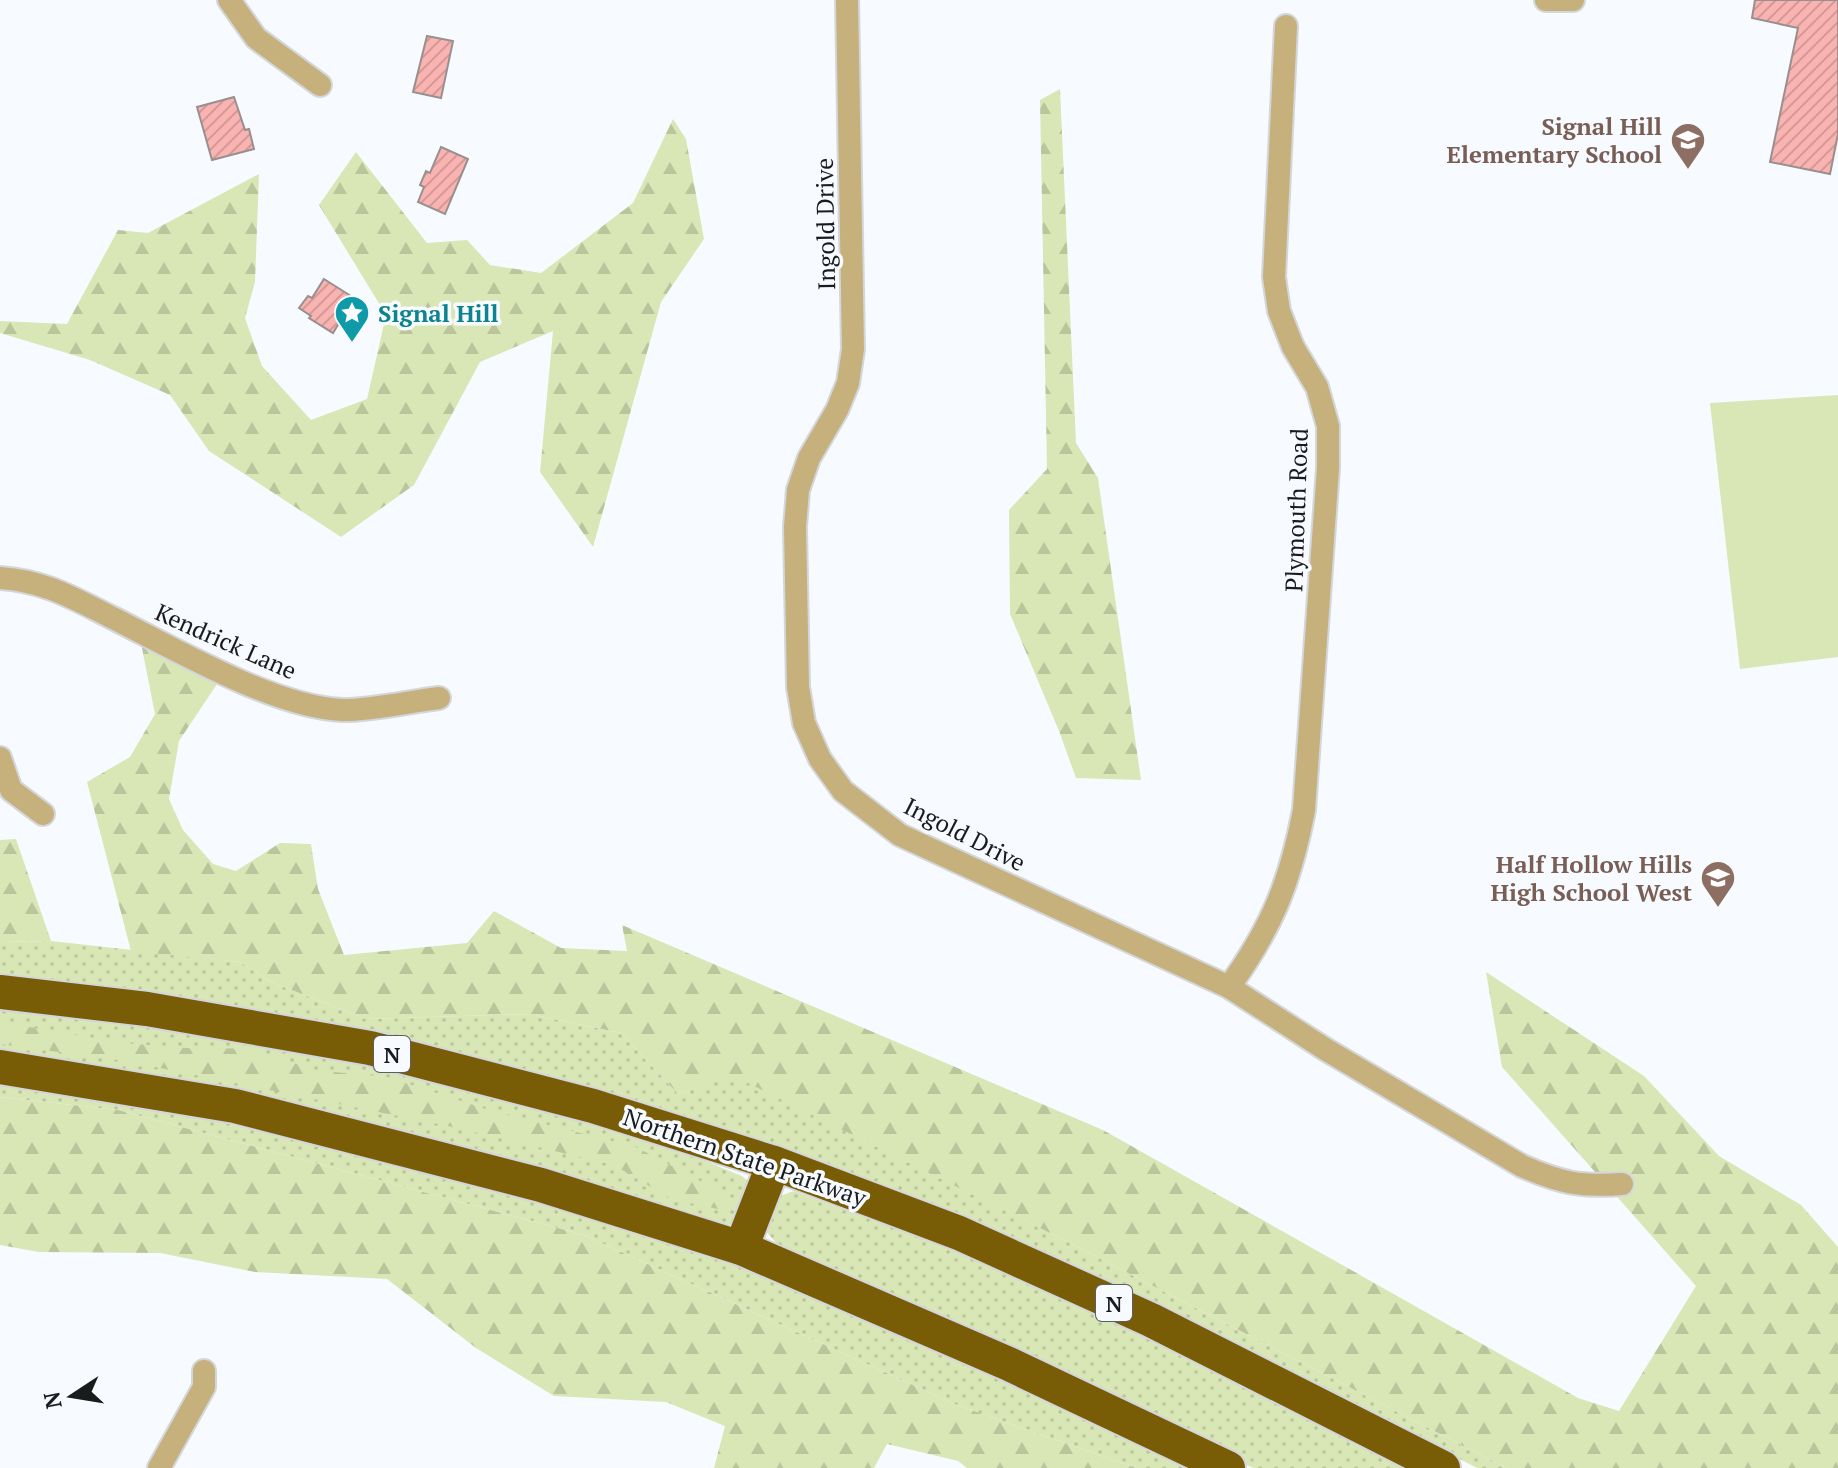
<svg xmlns="http://www.w3.org/2000/svg" width="1838" height="1468" viewBox="0 0 1838 1468" font-family="'PT Serif',serif">
<defs>
<pattern id="grass-dots" width="8" height="8" patternUnits="userSpaceOnUse" patternTransform="scale(2)"><rect width="8" height="8" fill="#d9e6b6"/><path d="M2 2h.1M6 6h.1" fill="none" stroke="#bac59c" stroke-width="1.8" stroke-linecap="round"/></pattern>
<pattern id="forest-firs" width="22" height="20" patternUnits="userSpaceOnUse" patternTransform="scale(2)"><rect width="22" height="20" fill="#d9e6b6"/><path d="M5 1l3.5 6h-7zM16 11l3.5 6h-7z" fill="#bac59c"/></pattern>
<pattern id="building-hatch" width="6" height="6" patternUnits="userSpaceOnUse" patternTransform="scale(2)"><rect width="6" height="6" fill="#f9b3b1"/><path d="M-1 1l2-2M0 6l6-6M5 7l2-2" fill="none" stroke="#d59998"/></pattern>
</defs>
<rect width="100%" height="100%" fill="#f7fbff"/>
<g fill="url(#grass-dots)">
<polygon points="51,941 240,962 271,982 366,1019 530,1014 621,1033 678,1094 734,1075 1060,1238 1506,1468 1477,1468 1385,1420 798,1155 0,976 0,942"/>
<path d="M0,1005L68,1010L456,1081L646,1137L742,1176L750,1183L738,1223C712,1229 693,1208 665,1213L0,1055Z"/>
<polygon points="0,1085 123,1099 374,1150 673,1237 957,1356 1193,1468 1136,1468 957,1405 584,1235 118,1110 0,1097"/>
<polygon points="794,1191 1119,1311 1402,1468 1253,1468 1009,1346 778,1245 765,1230 774,1198"/>
</g>
<g fill="url(#forest-firs)">
<polygon points="1060,89 1076,443 1098,478 1141,780 1076,778 1059,731 1010,614 1009,510 1047,469 1040,100"/>
<polygon points="673,119 686,139 704,239 661,302 593,547 540,472 553,331 480,362 414,485 341,537 209,451 170,395 90,360 0,333 0,321 67,324 118,230 148,233 259,174 255,282 245,318 262,366 311,420 367,399 386,315 319,205 356,152 427,243 467,240 490,265 541,273 633,203"/>
<polygon points="141,643 217,684 179,741 169,799 183,830 213,864 236,871 280,843 311,844 318,889 344,955 467,943 494,911 561,948 627,951 622,925 1103,1130 1578,1398 1619,1411 1696,1286 1502,1067 1486,972 1644,1076 1719,1156 1801,1205 1838,1247 1838,1468 1506,1468 1060,1238 734,1076 678,1094 621,1033 530,1014 366,1019 271,982 240,962 131,951 87,782 130,757 155,714"/>
<polygon points="16,839 51,941 0,942 0,840"/>
<polygon points="0,1022 123,1043 200,1049 253,1048 313,1070 387,1077 492,1111 636,1147 736,1200 727,1211 671,1199 614,1165 448,1126 125,1061 0,1044"/>
<polygon points="0,1097 118,1110 584,1235 957,1405 1136,1468 967,1468 958,1461 887,1444 874,1468 714,1468 725,1426 666,1402 554,1396 476,1348 387,1279 255,1272 160,1253 39,1252 0,1245"/>
</g>
<polygon fill="#d9e6b6" points="1838,395 1838,657 1740,669 1710,403"/>
<g fill="url(#building-hatch)" stroke="#98908f" stroke-width="2">
<polygon points="1755,0 1838,0 1838,134 1830,174 1770,162 1798,28 1752,18"/>
<polygon points="427,36 453,41 441,98 413,92"/>
<polygon points="234,97 245,130 249,129 254,149 212,160 197,107"/>
<polygon points="441,147 468,159 445,214 418,202 424,187 420,185 426,171 430,173"/>
<polygon points="324,279 354,298 333,333 309,318 311,316 299,308 308,296 312,298"/>
</g>
<g fill="none" stroke-linecap="round" stroke-linejoin="round">
<defs>
<g id="minor">
<polyline points="229,0 256,38 320,85"/>
<path d="M847,0L853,349L848,383L837,410L809,458L798,490L795,527L798,687L804,723L820,759L843,791L900,835L1229,987L1325,1049L1522,1166C1561,1183 1580,1187 1622,1184"/>
<polyline points="1546,0 1573,0"/>
<path d="M0,578C44,581 71,597 109,616C171,647 273,707 342,710C368,711 412,701 439,698"/>
<polyline points="0,758 11,790 43,814"/>
<path d="M1229,987C1272,927 1290,883 1304,810L1328,468V426L1317,387L1293,347L1279,311L1274,277L1286,26"/>
<polyline points="159,1468 204,1387 204,1371"/>
</g>
<g id="highway">
<polyline points="0,992 147,1009 370,1048 593,1106 774,1163 959,1233 1151,1320 1443,1468"/>
<polyline points="0,1067 235,1106 541,1185 741,1248 1009,1364 1228,1468"/>
<polyline points="741,1248 774,1163"/>
</g>
</defs>
<use href="#minor" stroke="#d3d7db" stroke-width="26"/>
<use href="#highway" stroke="#d3d7db" stroke-width="38"/>
<use href="#minor" stroke="#c6b07c" stroke-width="22"/>
<use href="#highway" stroke="#795c06" stroke-width="34"/>
</g>
<defs>
<symbol id="school-pin" viewBox="-11 -11 22 30"><path d="M0 17L-7.5 6A9.5 9.5 0 1 1 7.5 6Z" fill="#8d6e63" stroke="#f7fbff"/><path d="M0-5L7-2L0 1L-7-2ZM-4 1L0 2.5L4 1V4Q0 6-4 4Z" fill="#fff"/></symbol>
<symbol id="sight-pin" viewBox="-11 -11 22 30"><path d="M0 17L-7.5 6A9.5 9.5 0 1 1 7.5 6Z" fill="#0f9aa8" stroke="#f7fbff"/><path d="M0-6L1.8-2.2L6-1.7L2.9 1.2L3.7 5.4L0 3.3L-3.7 5.4L-2.9 1.2L-6-1.7L-1.8-2.2Z" fill="#fff"/></symbol>
</defs>
<g fill-rule="evenodd">
<use href="#school-pin" x="1668" y="120" width="40" height="54"/>
<use href="#sight-pin" x="332" y="293" width="40" height="54"/>
<use href="#school-pin" x="1698" y="858" width="40" height="54"/>
</g>
<g text-anchor="middle" dominant-baseline="central" stroke-width="7" stroke-linejoin="round" paint-order="stroke">
<g fill="#f7fbff" stroke="#5c5e61" stroke-width="2">
<rect x="374" y="1036" width="36" height="36" rx="6"/>
<rect x="1096" y="1285" width="36" height="36" rx="6"/>
</g>
<g font-size="22" font-weight="bold" fill="#191b1d">
<text x="392" y="1054">N</text>
<text x="1114" y="1303">N</text>
</g>
<g font-size="24" font-weight="bold" fill="#785e54" stroke="#f7fbff" text-anchor="end">
<text x="1662" y="126">Signal Hill<tspan x="1662" dy="28">Elementary School</tspan></text>
<text x="1692" y="864">Half Hollow Hills<tspan x="1692" dy="28">High School West</tspan></text>
</g>
<g font-size="24" fill="#191b1d" stroke="#f7fbff">
<text transform="translate(825 224) rotate(-91)">Ingold Drive</text>
<text transform="translate(1296 510) rotate(-88)">Plymouth Road</text>
<text transform="translate(226 641) rotate(24)">Kendrick Lane</text>
<text transform="translate(965 834) rotate(27)">Ingold Drive</text>
<text transform="translate(745 1157) rotate(19)">Northern State Parkway</text>
</g>
<g font-size="24" font-weight="bold" fill="#0d838f" stroke="#f7fbff" text-anchor="start">
<text x="378" y="313">Signal Hill</text>
</g>
</g>
<g transform="translate(72 1396) rotate(258)" stroke="#f7fbff" stroke-width="6" paint-order="stroke">
<path d="M0-6L14 30L0 20L-14 30Z" fill="#191b1d"/>
<text y="-12" font-size="22" font-weight="bold" text-anchor="middle" fill="#191b1d">N</text>
</g>
</svg>
